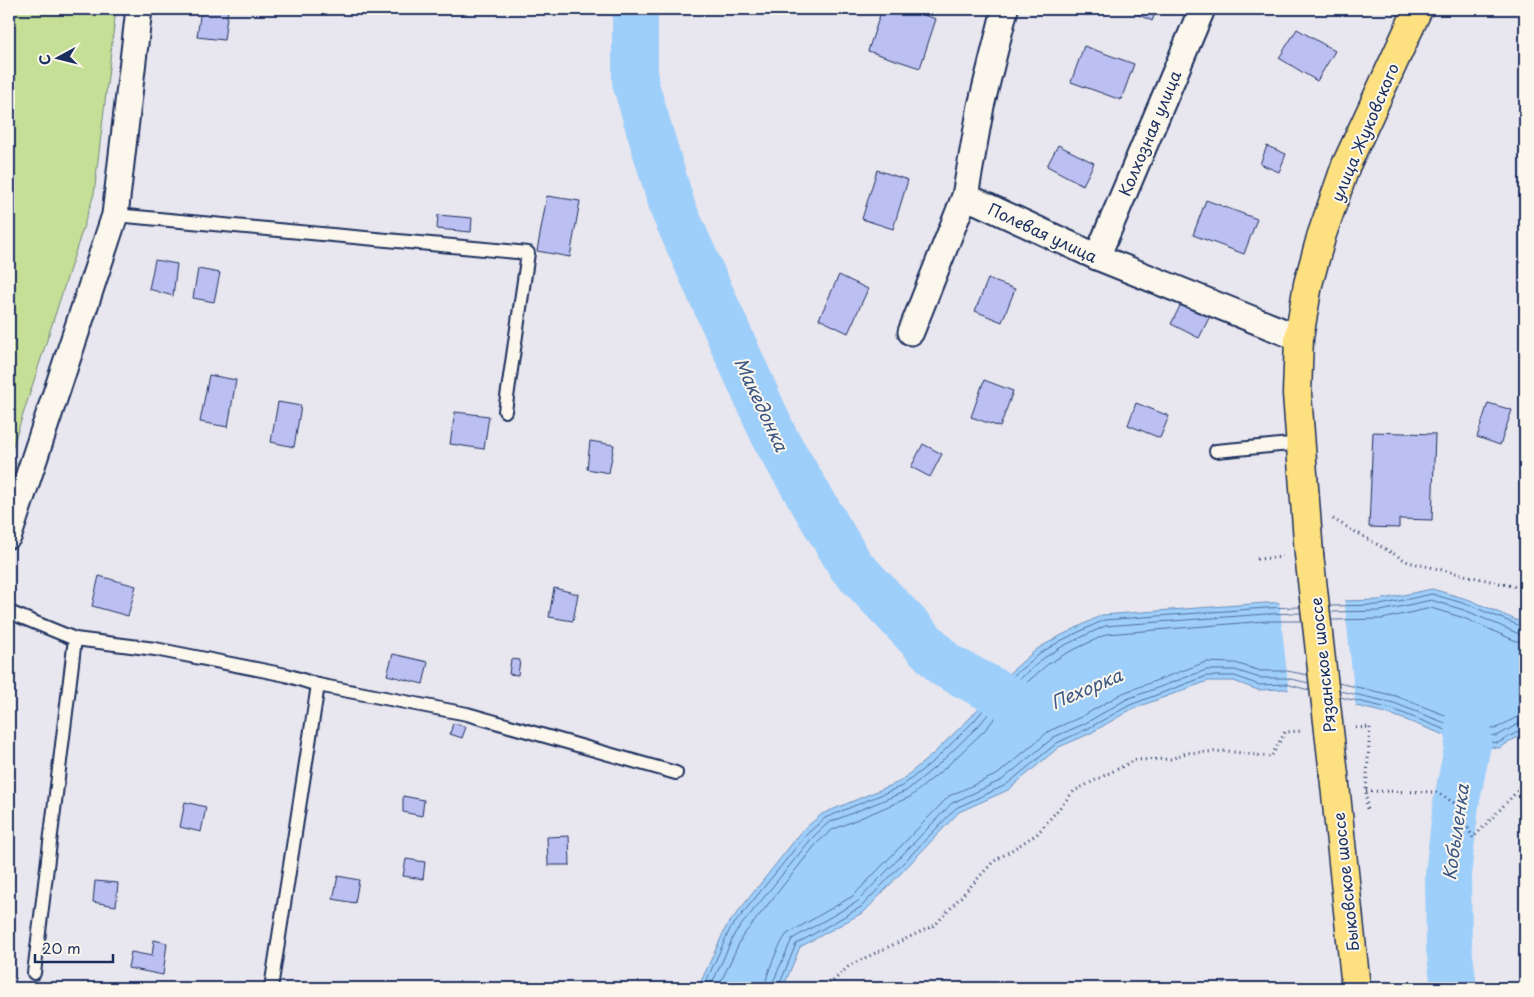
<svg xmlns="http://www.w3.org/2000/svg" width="1534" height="997" viewBox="0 0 1534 997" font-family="'Playpen Sans',sans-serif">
<rect width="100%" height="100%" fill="#e8e6ee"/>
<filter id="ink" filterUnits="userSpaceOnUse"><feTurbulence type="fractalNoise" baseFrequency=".02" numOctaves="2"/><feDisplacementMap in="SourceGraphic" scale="10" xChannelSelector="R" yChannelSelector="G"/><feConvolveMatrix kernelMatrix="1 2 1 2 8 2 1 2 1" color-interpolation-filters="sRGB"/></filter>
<g filter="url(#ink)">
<polygon fill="#c5df96" stroke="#70877a" points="9,9 116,9 94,194 9,458"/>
<polygon fill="#9ecffa" stroke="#6a8fbc" points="1432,589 1470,600 1525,624 1525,733 1499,748 1468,744 1390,714 1285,689 1258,690 1234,681 1208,681 1132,709 1089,734 1059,747 1008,790 959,812 864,912 800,947 783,988 698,988 726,927 803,830 822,814 899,782 932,755 971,717 1005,677 1037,649 1058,637 1102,615 1266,603 1379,600"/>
<polygon fill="#e8e6ee" points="1344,598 1356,709 1289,693 1279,600"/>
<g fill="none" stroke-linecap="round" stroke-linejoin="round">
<g stroke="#4f6f9c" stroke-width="1">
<polyline points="1330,606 1380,605 1432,594 1469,605 1525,628"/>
<polyline points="1331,612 1381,611 1431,600 1467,611 1519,634 1525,635"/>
<polyline points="1332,620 1382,619 1431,608 1464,618 1516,641 1525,642"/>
<polyline points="1339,683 1396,696 1473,726 1495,729 1517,717 1525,716"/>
<polyline points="1340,691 1394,703 1471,733 1497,736 1518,724 1525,723"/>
<polyline points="1340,697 1392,709 1469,739 1498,743 1521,730 1525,729"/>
<polyline points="703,988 730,929 807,834 825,818 902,786 936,759 974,721 1008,680 1041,653 1060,641 1104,620 1266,608 1300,607"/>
<polyline points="710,988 735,933 812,838 828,823 906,791 940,763 979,725 1013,685 1044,658 1063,646 1105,626 1266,614 1301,613"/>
<polyline points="718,988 742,937 817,843 832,830 910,797 945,768 985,730 1018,690 1048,664 1067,653 1107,634 1266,621 1301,621"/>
<path d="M765,988C765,976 779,944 787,934L853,896L949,796L998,774L1049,731L1081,717L1123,693L1206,662L1235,663L1261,671H1287L1308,675"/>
<polyline points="772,988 773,982 792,939 857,902 952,803 1002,780 1054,737 1084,724 1127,699 1206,670 1235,670 1260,678 1286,678 1309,683"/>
<polyline points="778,988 796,944 861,907 956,808 1006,785 1057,743 1087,729 1130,705 1207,676 1235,676 1259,685 1286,684 1309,690"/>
</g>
<g stroke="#9ecffa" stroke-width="46">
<polyline points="635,9 635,82 673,209 776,440 851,566 945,665 1032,711"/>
<polyline points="1454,988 1449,947 1448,875 1456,804 1468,744 1470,681"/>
</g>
</g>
<g fill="#bcbff1" stroke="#1b2f5e">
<polygon points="201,9 228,9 224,40 197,37"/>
<polygon points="882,9 906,9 936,19 920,68 868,51"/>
<polygon points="1126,9 1157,9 1152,21"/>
<polygon points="1297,29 1335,51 1317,81 1279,58"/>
<polygon points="1084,46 1134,64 1121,100 1071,82"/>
<polygon points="1058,145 1094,163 1083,185 1047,166"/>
<polygon points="1267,146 1286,154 1279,172 1260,164"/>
<polygon points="877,170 908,180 893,229 862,219"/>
<polygon points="547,196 580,201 570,257 537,251"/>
<polygon points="1206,200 1257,219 1244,254 1193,235"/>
<polygon points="438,215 472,218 471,232 437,229"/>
<polygon points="155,260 177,264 173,296 149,289"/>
<polygon points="198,269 220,273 214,302 193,298"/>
<polygon points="839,275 868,289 848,333 819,319"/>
<polygon points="988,279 1015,289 1002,322 975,311"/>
<polygon points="1183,300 1211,314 1199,338 1171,324"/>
<polygon points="209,375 236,380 228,427 200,422"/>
<polygon points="984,380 1013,391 1000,427 971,417"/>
<polygon points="278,402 301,406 294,447 271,442"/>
<polygon points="1136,403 1169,416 1160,438 1128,425"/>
<polygon points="1488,403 1512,410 1500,445 1477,437"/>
<polygon points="455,412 489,416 484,449 450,444"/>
<polygon points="1373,432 1435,434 1432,520 1399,519 1399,528 1369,527"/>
<polygon points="590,441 614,445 609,473 587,469"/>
<polygon points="923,444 942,454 930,477 911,467"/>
<polygon points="99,576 136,586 128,616 92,606"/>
<polygon points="554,588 578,594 573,621 549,617"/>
<polygon points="393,654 428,662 423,684 387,675"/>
<polygon points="511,659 520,660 518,675 509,674"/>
<polygon points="453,723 466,727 462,738 450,734"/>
<polygon points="403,796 424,800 422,816 403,812"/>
<polygon points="185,802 206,807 201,832 180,827"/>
<polygon points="569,836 570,865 548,865 547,837"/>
<polygon points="406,859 425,862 423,879 403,876"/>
<polygon points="338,876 359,880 355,903 333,899"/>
<polygon points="95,881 118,883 116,906 93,902"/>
<polygon points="154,940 167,943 163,975 128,968 131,952 152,956"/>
</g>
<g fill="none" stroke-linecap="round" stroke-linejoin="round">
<defs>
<g id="lane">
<polyline points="115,215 528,253 505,411"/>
<polyline points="1216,451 1301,443"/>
<polyline points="9,612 75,639 155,649 286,675 318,685 467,714 676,773"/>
<polyline points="34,973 75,639"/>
<polyline points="271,988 318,685"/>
</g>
<g id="street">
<polyline points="965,196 1097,257 1299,338"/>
<polyline points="1097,257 1202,9"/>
<polyline points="911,332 965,196 981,106 1005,9"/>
<polyline points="9,535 115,215 139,9"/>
</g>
<g id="primary">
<polyline points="1309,554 1297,394 1299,338 1308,284 1322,234 1346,165 1418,9"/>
<polyline points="1334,775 1356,988"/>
</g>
</defs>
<use href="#lane" stroke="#1b2f5e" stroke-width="16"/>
<use href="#street" stroke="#1b2f5e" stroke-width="29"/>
<use href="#primary" stroke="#1b2f5e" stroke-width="31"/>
<g stroke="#1b2f5e" stroke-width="3" stroke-dasharray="1 4" stroke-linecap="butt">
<polyline points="1333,519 1408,562 1525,589"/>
<polyline points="1257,559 1284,557"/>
<polyline points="1356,728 1370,727 1366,791 1367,812"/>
<polyline points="1366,791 1436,792 1456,804 1473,838 1525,783"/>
<polyline points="826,988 850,965 935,925 993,862 1037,834 1074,791 1135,760 1171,759 1186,753 1227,751 1271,757 1285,732 1302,731"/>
</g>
<use href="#lane" stroke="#fbf7ec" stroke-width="12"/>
<use href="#street" stroke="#fbf7ec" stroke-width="25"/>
<use href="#primary" stroke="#fde080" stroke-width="28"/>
<defs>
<polyline id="primary-bridge" points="1309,554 1334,775"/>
</defs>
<use href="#primary-bridge" stroke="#1b2f5e" stroke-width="31" stroke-linecap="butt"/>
<use href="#primary-bridge" stroke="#fde080" stroke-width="28"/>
</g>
</g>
<g text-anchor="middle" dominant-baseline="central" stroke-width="4" stroke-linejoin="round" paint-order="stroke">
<g font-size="16" fill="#1b2f5e" stroke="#fbf7ec">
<text transform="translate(1364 132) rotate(-67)">улица Жуковского</text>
<text transform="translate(1149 133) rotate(-67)">Колхозная улица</text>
<text transform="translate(1043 232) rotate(25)">Полевая улица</text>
<text transform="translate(1322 665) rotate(-96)">Рязанское шоссе</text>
<text transform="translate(1345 882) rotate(-96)">Быковское шоссе</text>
</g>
<g font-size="18" font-style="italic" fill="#3c5785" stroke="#fbf7ec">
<text transform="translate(762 404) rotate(65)">Македонка</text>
<text transform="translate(1086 688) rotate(-23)">Пехорка</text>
<text transform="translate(1455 832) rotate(-82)">Кобыленка</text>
</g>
</g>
<rect width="1534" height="997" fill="none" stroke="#fbf7ec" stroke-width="30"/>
<rect x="15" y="15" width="1504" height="967" fill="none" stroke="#1b2f5e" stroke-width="2" filter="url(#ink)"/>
<g transform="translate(58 58) rotate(263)" stroke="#fbf7ec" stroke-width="4" paint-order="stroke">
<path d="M0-4L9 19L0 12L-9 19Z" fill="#1b2f5e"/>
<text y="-8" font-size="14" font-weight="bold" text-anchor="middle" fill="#1b2f5e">С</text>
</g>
<path d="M35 954v8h78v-8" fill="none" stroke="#1b2f5e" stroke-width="2.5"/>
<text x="42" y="954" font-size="15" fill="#1b2f5e" stroke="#fbf7ec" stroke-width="4" paint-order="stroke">20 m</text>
</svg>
